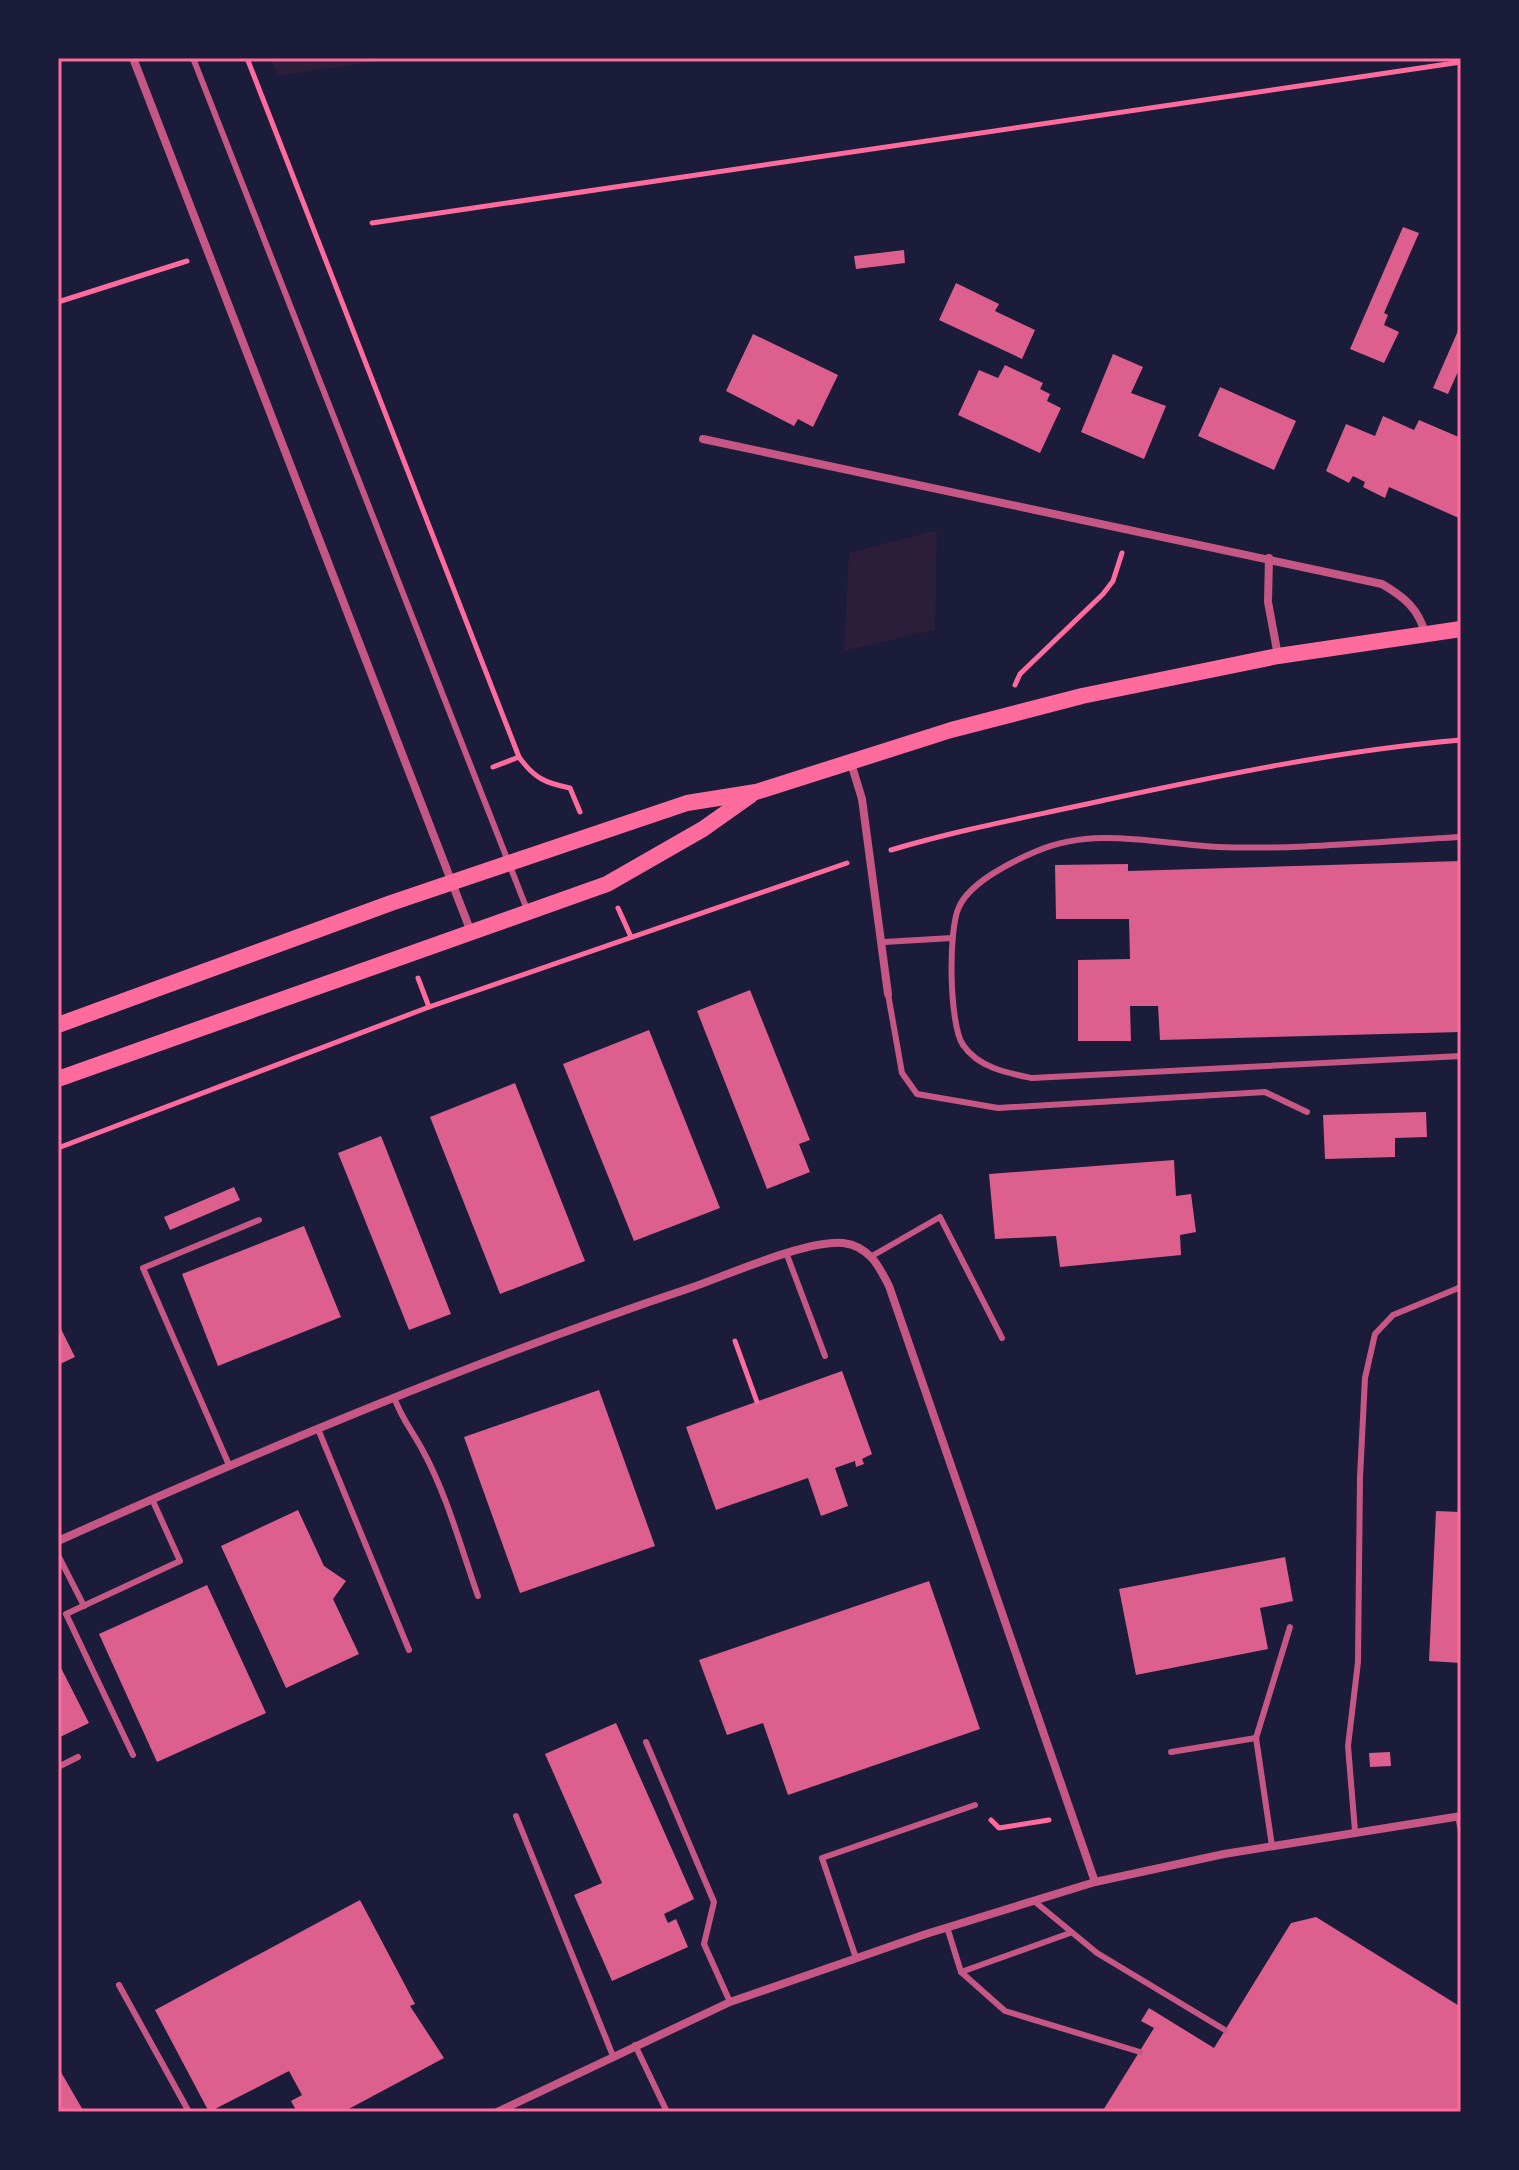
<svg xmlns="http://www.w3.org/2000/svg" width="1519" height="2170" viewBox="0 0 1519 2170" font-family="'Varela Round',sans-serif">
<rect width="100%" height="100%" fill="#1b1b3a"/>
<g fill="#2a1e3b">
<polygon points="271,58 398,58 278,76"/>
<polygon points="937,530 935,630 844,651 849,553"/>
</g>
<g fill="#dd5f8e">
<polygon points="1403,227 1419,233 1384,313 1388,315 1384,325 1399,332 1384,363 1350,349"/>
<polygon points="904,250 905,263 856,269 854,256"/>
<polygon points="956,283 999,304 995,311 1035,330 1022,359 939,320"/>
<polygon points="1461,324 1461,365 1448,394 1433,388"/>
<polygon points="753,334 838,375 813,427 798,419 794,426 726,391"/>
<polygon points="1113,354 1143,367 1131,393 1166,406 1144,459 1081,432"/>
<polygon points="1005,365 1043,383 1040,389 1050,394 1047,401 1061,408 1040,453 958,415 979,370 998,378"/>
<polygon points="1220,387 1296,421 1274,470 1198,436"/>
<polygon points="1383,416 1414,430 1419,420 1461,438 1461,519 1389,487 1385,498 1363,487 1365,482 1353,476 1349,483 1326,471 1346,424 1375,436"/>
<polygon points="1461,861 1461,1032 1160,1040 1158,1006 1130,1006 1131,1041 1078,1041 1078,960 1130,959 1129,919 1056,919 1055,865 1128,864 1128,871"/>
<polygon points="750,990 810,1140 799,1144 810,1172 767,1189 697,1011"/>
<polygon points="649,1030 720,1208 634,1241 563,1064"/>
<polygon points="515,1083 585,1261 500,1294 430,1117"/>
<polygon points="1426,1112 1427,1137 1395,1138 1395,1157 1325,1159 1323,1115"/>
<polygon points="381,1136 451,1314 409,1330 338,1153"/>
<polygon points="1174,1160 1176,1196 1191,1194 1196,1232 1180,1235 1181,1255 1060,1267 1056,1236 995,1239 989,1174"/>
<polygon points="234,1187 240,1200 170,1230 164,1217"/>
<polygon points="304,1226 341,1317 218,1366 182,1274"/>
<polygon points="58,1323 75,1357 58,1365"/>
<polygon points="842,1371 872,1454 862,1459 864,1464 856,1467 855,1461 835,1468 848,1506 821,1516 808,1478 716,1510 686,1427"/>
<polygon points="599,1390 655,1546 520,1593 464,1437"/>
<polygon points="298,1510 324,1566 346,1581 333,1599 359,1654 286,1688 221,1546"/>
<polygon points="1436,1511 1461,1512 1461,1663 1429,1661"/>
<polygon points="1285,1557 1293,1601 1260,1608 1268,1649 1136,1675 1119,1589"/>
<polygon points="929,1581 980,1729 788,1795 763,1723 727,1735 699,1660"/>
<polygon points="207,1585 266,1713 157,1762 99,1634"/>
<polygon points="58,1662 89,1723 58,1738"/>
<polygon points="616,1723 694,1899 664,1914 668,1923 676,1919 688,1947 612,1981 574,1895 602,1883 545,1754"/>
<polygon points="1390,1752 1391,1766 1370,1767 1369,1753"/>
<polygon points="360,1900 415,2004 410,2006 444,2058 343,2112 297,2112 291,2101 302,2095 289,2071 209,2112 155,2010"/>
<polygon points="1316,1917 1461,2007 1461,2112 1102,2112 1154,2028 1141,2021 1149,2008 1214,2048 1291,1923"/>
<polygon points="58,2067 84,2112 58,2112"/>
</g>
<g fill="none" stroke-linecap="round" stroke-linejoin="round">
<g stroke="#ff6b9d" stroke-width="5">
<path d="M247,58L519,757C534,778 545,783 570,788L580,812"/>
<polyline points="372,223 1461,62"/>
<polyline points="58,302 187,261"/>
<polyline points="1015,685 1020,674 1103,594 1113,581 1122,553"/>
<polyline points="493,767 519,757"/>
<path d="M891,850C961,829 1034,816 1105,800C1222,775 1342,750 1461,740"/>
<polyline points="618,908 631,937"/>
<polyline points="418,978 429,1007"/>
<polyline points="58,1148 429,1007 847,863"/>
<polyline points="735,1341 757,1402"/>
<polyline points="991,1820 999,1828 1049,1820"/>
</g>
<g stroke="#c65784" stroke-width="6">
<polyline points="193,58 528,912"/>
<path d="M1461,837C1382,841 1297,850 1218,847C1158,844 1095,826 1037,851C1013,861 970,882 959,907C948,929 949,1024 963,1045C979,1068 1007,1073 1032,1078L1461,1056"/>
<polyline points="884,942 952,938"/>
<polyline points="888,994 902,1073 917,1094 998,1108 1265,1092 1307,1112"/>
<polyline points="787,1255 825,1356"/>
<polyline points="872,1256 940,1217 1002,1338"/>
<path d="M394,1397C401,1418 413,1432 423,1451C447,1495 461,1548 478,1596"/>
<polyline points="318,1429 409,1650"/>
<polyline points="229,1465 143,1268 259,1220"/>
<polyline points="58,1555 84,1606"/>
<polyline points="1256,1738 1290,1627"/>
<polyline points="646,1742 714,1902 704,1944 730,2002"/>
<polyline points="1171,1752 1256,1738 1272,1846"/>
<polyline points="133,1755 66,1614 180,1561 152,1499"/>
<polyline points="58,1767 78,1757"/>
<polyline points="516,1816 613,2056"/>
<polyline points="1458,1816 1461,1831"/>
<polyline points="1355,1831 1348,1746 1358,1662 1360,1477 1365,1378 1375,1334 1393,1315 1461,1287"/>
<polyline points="1034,1901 1097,1953 1225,2030"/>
<polyline points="947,1927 961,1972 1005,2011 1140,2052"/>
<polyline points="856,1958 822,1858 975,1805"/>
<polyline points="961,1972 1070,1933"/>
<polyline points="119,1985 189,2112"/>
<polyline points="635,2045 667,2112"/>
</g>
<g stroke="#c65784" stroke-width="8">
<polyline points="133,58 471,932"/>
<path d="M703,439L1382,584C1404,597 1418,608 1425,633"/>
<polyline points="1269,558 1268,602 1278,656"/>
<polyline points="851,763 862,799 888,994"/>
<path d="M58,1541C266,1448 476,1360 693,1287C730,1274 806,1240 843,1243C869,1246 879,1266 889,1286L1095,1882"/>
<polyline points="497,2112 730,2002 926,1934 1095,1882 1224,1854 1461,1816"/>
</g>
<g stroke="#ff6b9d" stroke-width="16">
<polyline points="58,1025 391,903 687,803 756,792 951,730 1082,696 1278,656 1461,629"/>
<polyline points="58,1079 607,884 703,829 751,795"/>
</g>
</g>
<rect width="1519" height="2170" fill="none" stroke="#1b1b3a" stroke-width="120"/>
<rect x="60" y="60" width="1399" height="2050" fill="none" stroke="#ff6b9d" stroke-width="3"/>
</svg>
